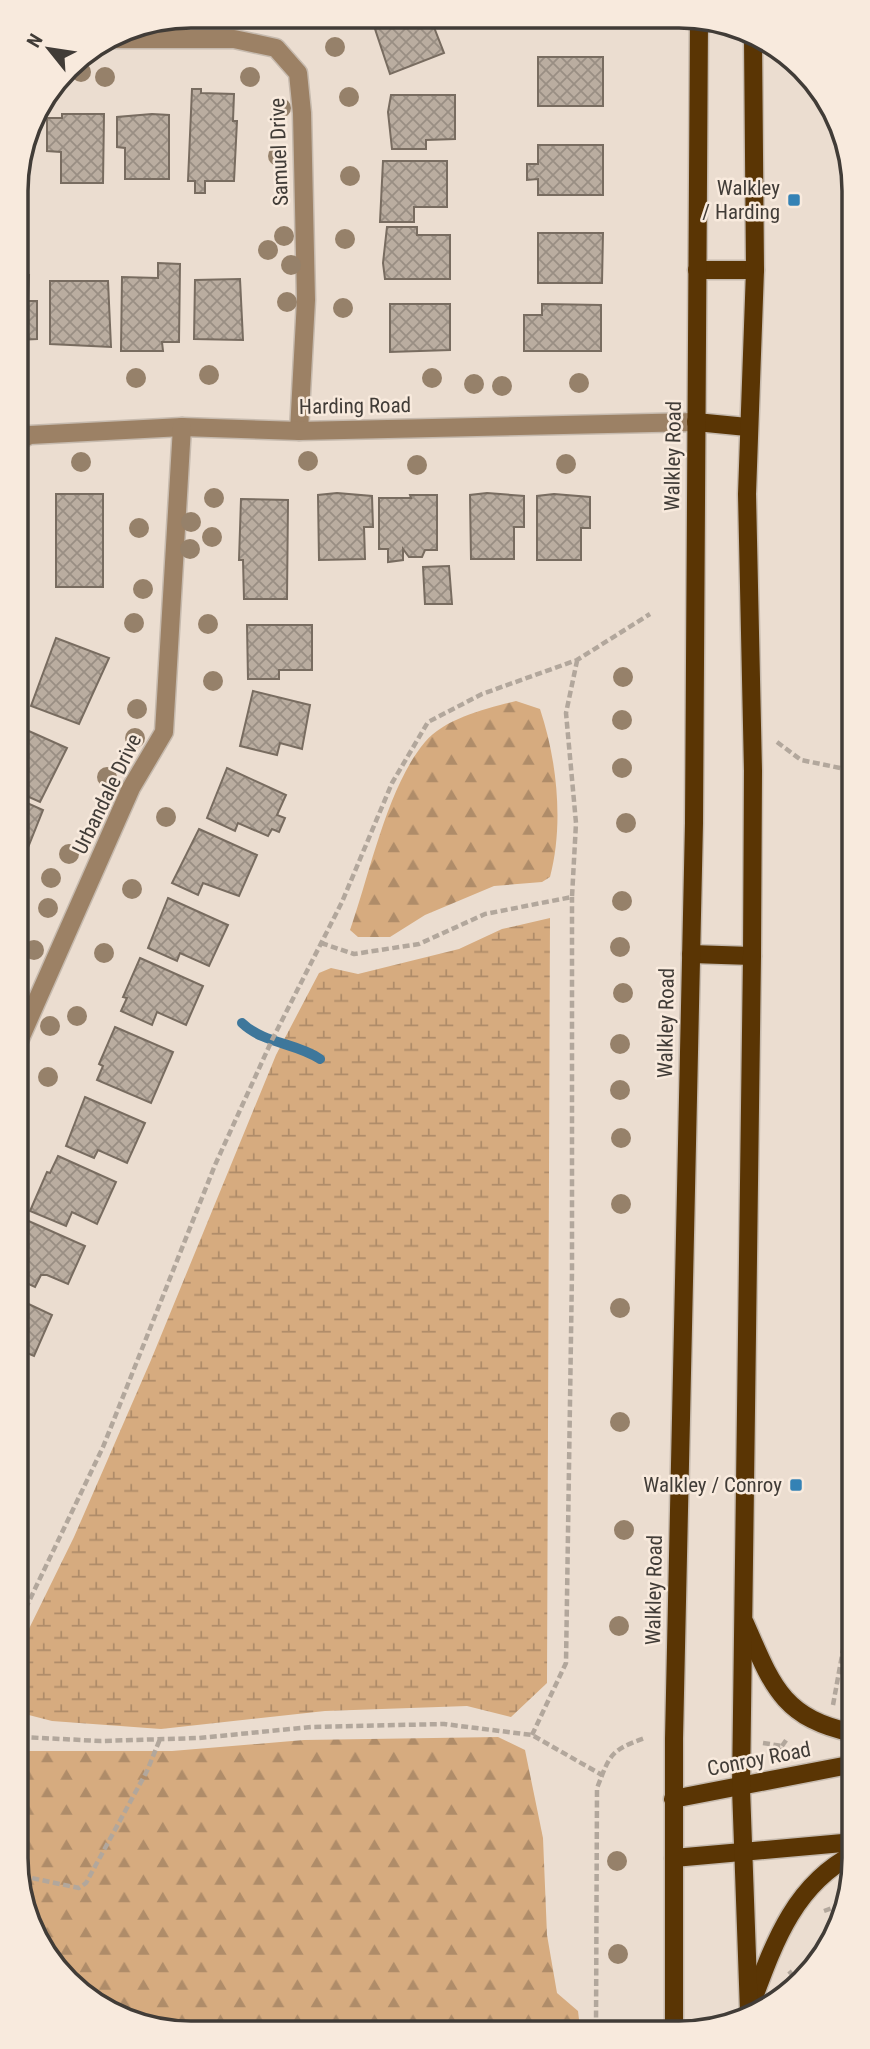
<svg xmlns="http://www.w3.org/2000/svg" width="870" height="2049" viewBox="0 0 870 2049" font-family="'Roboto Condensed',sans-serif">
<defs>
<pattern id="forest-firs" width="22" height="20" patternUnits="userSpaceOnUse" patternTransform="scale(1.75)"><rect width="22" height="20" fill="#d6ab7f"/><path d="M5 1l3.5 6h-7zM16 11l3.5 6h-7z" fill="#af8c69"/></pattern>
<pattern id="wetland-marsh" width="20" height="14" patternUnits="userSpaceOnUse" patternTransform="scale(1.75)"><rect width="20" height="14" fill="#d6ab7f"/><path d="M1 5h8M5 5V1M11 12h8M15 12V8" fill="none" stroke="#af8c69"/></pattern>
<pattern id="building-cross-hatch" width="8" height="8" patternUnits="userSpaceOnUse" patternTransform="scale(1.75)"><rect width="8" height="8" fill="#baada0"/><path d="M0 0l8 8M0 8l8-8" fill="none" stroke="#998e83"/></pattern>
</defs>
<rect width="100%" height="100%" fill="#ebddd0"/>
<g fill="url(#forest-firs)">
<path d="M516,701L540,709C557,760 564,824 550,877L542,882L494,886L425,915L390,937H358L350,930C370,874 387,787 425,742C445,718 488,708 516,701Z"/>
<polygon points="498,1737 525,1750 543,1838 547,1935 557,1993 578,2011 580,2028 157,2030 67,1982 22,1903 21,1751 172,1751 304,1740"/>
</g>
<polygon fill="url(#wetland-marsh)" points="550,918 547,1683 511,1717 467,1706 325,1711 161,1729 52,1721 21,1713 21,1645 74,1537 151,1360 276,1055 319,973 331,968 358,974 459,949 502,929"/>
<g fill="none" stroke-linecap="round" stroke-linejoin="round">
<path stroke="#3e779b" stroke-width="10" d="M242,1023C264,1044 297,1043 320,1059"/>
</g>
<g fill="url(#building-cross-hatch)" stroke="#786c60" stroke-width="2">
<polygon points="371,17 430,17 444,53 390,74"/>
<rect x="538" y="57" width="65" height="49"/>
<polygon points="192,89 201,89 201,93 234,94 233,121 237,121 234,181 205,181 205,193 195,193 195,181 188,181"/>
<polygon points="391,95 455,95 455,139 426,140 426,149 392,149 388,112"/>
<polygon points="62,114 104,114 103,183 61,183 61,152 47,151 47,118 62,118"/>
<polygon points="152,114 169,115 169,179 125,179 125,148 117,147 117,117"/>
<polygon points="27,138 27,181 16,181 16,179"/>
<polygon points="538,145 603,145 603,195 538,195 538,179 527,180 527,164 538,164"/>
<polygon points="383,161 447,161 447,207 414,207 414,222 380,222"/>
<polygon points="387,227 417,227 417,235 450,235 450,279 385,279 383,263"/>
<polygon points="538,233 603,233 602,283 538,283"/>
<polygon points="158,263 180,264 179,342 162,342 163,351 121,351 122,277 158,278"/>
<polygon points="16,275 29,275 28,301 37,301 37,339 17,340"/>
<polygon points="240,279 243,340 194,339 195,280"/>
<polygon points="50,281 108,281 111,347 50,344"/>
<polygon points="390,304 450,304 450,350 390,352"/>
<polygon points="542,304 601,305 601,351 524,351 524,315 542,315"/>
<polygon points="337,493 372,496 373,527 364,527 365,559 319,560 318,495"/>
<polygon points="487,493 524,496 524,527 514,527 514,559 471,559 470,495"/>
<rect x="56" y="494" width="47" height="93"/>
<polygon points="554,494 590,497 590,528 581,528 581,560 537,560 537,496"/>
<polygon points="410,495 437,495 437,550 425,550 422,557 409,557 403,549 403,560 388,562 388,549 379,549 379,498 411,498"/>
<polygon points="241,499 288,500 287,599 244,599 243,560 239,560"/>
<polygon points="449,566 452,604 425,604 423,567"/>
<polygon points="247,625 312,625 312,670 279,670 279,679 248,679"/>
<polygon points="56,638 109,658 79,724 31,706"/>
<polygon points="253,691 310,705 302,749 280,743 277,755 240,746"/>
<polygon points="22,728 67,748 40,802 18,792 18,736"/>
<polygon points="227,768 286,795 277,815 285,818 279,832 272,829 268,836 238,823 235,831 207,818"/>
<polygon points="18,799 43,810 23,860 18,858"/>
<polygon points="199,829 257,855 239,896 203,883 198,895 172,883"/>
<polygon points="168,898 228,925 209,966 180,953 177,961 148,948"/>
<polygon points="140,958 203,986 186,1025 157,1012 152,1025 121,1011 127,998 123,997"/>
<polygon points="115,1027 173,1052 151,1103 97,1080 103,1066 99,1064"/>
<polygon points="85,1097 145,1123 127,1163 98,1150 94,1158 66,1146"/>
<polygon points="58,1156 116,1182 97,1224 72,1212 66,1226 30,1211 47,1172 50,1173"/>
<polygon points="24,1219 85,1246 68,1284 47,1275 41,1275 35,1287 20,1280 19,1227"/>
<polygon points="20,1300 52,1315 34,1356 20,1350"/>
<polygon points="20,1373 27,1376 20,1392"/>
</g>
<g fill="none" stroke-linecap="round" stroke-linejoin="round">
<defs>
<g id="minor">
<polyline points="108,39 234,39 276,48 298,73 302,113 306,300 299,431"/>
<polyline points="17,441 30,435 182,427 299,431 696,422"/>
<polyline points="19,1041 131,788 164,732 182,427"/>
</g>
<g id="major">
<polyline points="697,270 755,270"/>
<polyline points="696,422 747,427"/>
<polyline points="691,954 752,956"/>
<path d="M745,1623C772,1685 782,1718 853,1733"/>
<polyline points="673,1799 854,1764"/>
<polyline points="674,1858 854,1842"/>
<path d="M751,2005C773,1946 793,1885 854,1854"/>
<polyline points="749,2012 741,1788 752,956 753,771 747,494 755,270 753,39"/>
<polyline points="674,2028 674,1739 694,823 699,19"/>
</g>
</defs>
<use href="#minor" stroke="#c6baae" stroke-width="21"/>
<use href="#major" stroke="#c6baae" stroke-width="21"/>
<g stroke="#b2a79c" stroke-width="4.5" stroke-dasharray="7 3.5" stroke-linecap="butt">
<polyline points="777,742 801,760 850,770"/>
<polyline points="321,943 354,954 419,944 485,914 572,897 576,823 566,713 577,661"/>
<polyline points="21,1618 103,1447 215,1165 272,1040 342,902 392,783 428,722 482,694 577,660 650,614"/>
<polyline points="833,1705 853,1595"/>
<polyline points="532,1735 566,1663 572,1271 572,897"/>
<polyline points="21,1737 101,1741 199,1738 311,1727 444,1724 532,1735 602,1775"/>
<polyline points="763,1743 782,1746 782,1754"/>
<polyline points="782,1746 787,1739"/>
<polyline points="22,1876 79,1888 86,1883 147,1771 160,1739"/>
<polyline points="824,1911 846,1903"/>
<polyline points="789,1971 798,1982"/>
<path d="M596,2028L597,1788C610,1755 610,1750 645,1738"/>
</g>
<use href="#minor" stroke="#9c8165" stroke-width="18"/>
<use href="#major" stroke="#5a3504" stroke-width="18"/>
</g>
<g fill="#96816a">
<circle cx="335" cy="47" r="10"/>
<circle cx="81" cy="72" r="10"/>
<circle cx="105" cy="77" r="10"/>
<circle cx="250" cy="77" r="10"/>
<circle cx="349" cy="97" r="10"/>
<circle cx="281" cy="108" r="10"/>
<circle cx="278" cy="156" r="10"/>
<circle cx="350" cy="176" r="10"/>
<circle cx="284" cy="236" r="10"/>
<circle cx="345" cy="239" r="10"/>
<circle cx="268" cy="250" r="10"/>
<circle cx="291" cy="265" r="10"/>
<circle cx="287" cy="302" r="10"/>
<circle cx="343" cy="308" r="10"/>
<circle cx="209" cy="375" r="10"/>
<circle cx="136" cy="378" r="10"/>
<circle cx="432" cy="378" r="10"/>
<circle cx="579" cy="383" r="10"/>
<circle cx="474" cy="384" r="10"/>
<circle cx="502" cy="386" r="10"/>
<circle cx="308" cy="461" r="10"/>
<circle cx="81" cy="462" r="10"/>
<circle cx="566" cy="464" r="10"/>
<circle cx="417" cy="465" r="10"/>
<circle cx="214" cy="498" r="10"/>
<circle cx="191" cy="522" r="10"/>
<circle cx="139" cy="528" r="10"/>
<circle cx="212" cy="537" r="10"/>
<circle cx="190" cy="549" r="10"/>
<circle cx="143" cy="589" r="10"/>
<circle cx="134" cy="623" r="10"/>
<circle cx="208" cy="624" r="10"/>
<circle cx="623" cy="677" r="10"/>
<circle cx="213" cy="681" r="10"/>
<circle cx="137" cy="709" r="10"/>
<circle cx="622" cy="720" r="10"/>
<circle cx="135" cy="738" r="10"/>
<circle cx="622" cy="768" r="10"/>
<circle cx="107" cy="777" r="10"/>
<circle cx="166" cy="817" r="10"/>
<circle cx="626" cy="823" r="10"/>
<circle cx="69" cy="854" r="10"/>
<circle cx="51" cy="878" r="10"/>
<circle cx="132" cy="889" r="10"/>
<circle cx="622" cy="901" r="10"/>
<circle cx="48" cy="908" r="10"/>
<circle cx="620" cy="947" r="10"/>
<circle cx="34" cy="950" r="10"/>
<circle cx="104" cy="953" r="10"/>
<circle cx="623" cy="993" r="10"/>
<circle cx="77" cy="1016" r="10"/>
<circle cx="50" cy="1026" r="10"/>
<circle cx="620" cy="1044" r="10"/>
<circle cx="48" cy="1077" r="10"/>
<circle cx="620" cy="1090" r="10"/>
<circle cx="621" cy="1138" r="10"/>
<circle cx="621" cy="1204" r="10"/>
<circle cx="620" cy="1308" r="10"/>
<circle cx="620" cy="1422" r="10"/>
<circle cx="624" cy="1530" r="10"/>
<circle cx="619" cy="1626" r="10"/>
<circle cx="617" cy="1861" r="10"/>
<circle cx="618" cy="1954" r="10"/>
</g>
<g fill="#3482b5" stroke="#f8eadd" stroke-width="2.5">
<rect x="787" y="193" width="14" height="14" rx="3.5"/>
<rect x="789" y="1478" width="14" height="14" rx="3.5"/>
</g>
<g text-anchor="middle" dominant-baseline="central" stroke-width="5" stroke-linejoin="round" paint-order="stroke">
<g font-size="21" fill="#413c37" stroke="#f8eadd">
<text transform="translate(279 152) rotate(-92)">Samuel Drive</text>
<text transform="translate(355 406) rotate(-1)">Harding Road</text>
<text transform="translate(673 456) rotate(-89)">Walkley Road</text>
<text transform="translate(107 794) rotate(-64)">Urbandale Drive</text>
<text transform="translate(666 1023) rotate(-89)">Walkley Road</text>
<text transform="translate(654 1590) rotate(-89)">Walkley Road</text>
<text transform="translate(759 1759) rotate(-11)">Conroy Road</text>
</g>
<g font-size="21" fill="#413c37" stroke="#f8eadd" text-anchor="end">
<text x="780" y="188">Walkley<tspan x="780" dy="24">/ Harding</tspan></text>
<text x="782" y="1485">Walkley / Conroy</text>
</g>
</g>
<path d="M0 0H870V2049H0ZM191 28H679A163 163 0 0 1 842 191V1858A163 163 0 0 1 679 2021H191A163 163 0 0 1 28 1858V191A163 163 0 0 1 191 28Z" fill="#f8eadd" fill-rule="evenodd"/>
<path fill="none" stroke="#413c37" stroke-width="3.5" d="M191 28H679A163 163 0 0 1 842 191V1858A163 163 0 0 1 679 2021H191A163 163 0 0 1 28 1858V191A163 163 0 0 1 191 28Z"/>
<g transform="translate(49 49) rotate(300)" stroke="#f8eadd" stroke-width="5" paint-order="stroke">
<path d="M0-5L12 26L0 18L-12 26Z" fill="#413c37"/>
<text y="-10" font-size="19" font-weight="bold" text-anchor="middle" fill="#413c37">N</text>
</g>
</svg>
